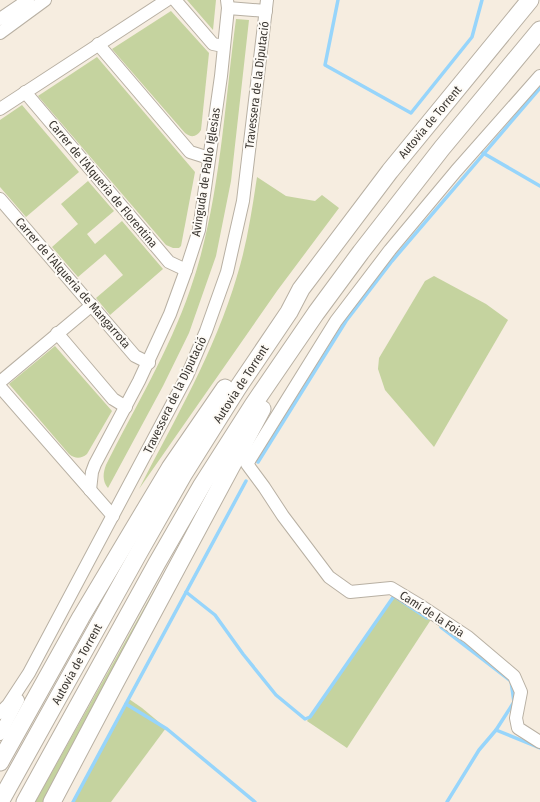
<svg xmlns="http://www.w3.org/2000/svg" width="540" height="802" viewBox="0 0 540 802" font-family="'Fira Sans Condensed',sans-serif">
<rect width="100%" height="100%" fill="#f6ede0"/>
<g fill="#c5d39f">
<polygon points="187,0 216,0 213,30"/>
<path d="M171,11L209,53L201,130C197,137 191,138 185,133L112,49Z"/>
<path d="M236,19L249,20L231,181L216,256L189,333L163,386L108,488C102,481 103,473 106,465C135,407 169,351 190,290C220,205 224,108 236,19Z"/>
<polygon points="97,57 195,172 181,246 179,248 173,248 166,245 38,96"/>
<polygon points="22,105 79,172 26,217 0,187 0,120"/>
<path d="M257,177L286,196L315,201L322,195L339,208L277,291L139,489C175,419 215,351 237,276C247,244 252,210 257,177Z"/>
<polygon points="88,181 114,211 87,234 95,244 122,221 163,269 110,315 96,298 123,275 105,254 78,277 52,247 78,224 61,204"/>
<polygon points="434,276 486,304 508,320 434,447 385,390 378,369 379,358 425,281"/>
<path d="M55,346L112,411L87,454C81,459 75,459 69,454L9,384Z"/>
<polygon points="166,569 168,569 43,802 35,802"/>
<polygon points="396,595 432,618 347,748 307,721"/>
<polygon points="129,699 142,708 166,728 111,802 73,802"/>
</g>
<g fill="none" stroke-linecap="round" stroke-linejoin="round">
<g stroke="#97d5fb" stroke-width="3.5">
<polyline points="338,0 325,65 411,113 472,37 482,0"/>
<polyline points="483,153 540,186"/>
<polyline points="258,462 346,321 392,261 540,88"/>
<polyline points="186,592 215,615 243,654 276,695 305,719 310,717 394,596 427,618"/>
<polyline points="441,627 511,681 514,702 496,730"/>
<polyline points="126,704 167,729 255,802"/>
<polyline points="73,802 246,481"/>
<polyline points="447,802 479,750 496,730 540,748"/>
</g>
<defs>
<g id="minor">
<polyline points="175,0 213,44 223,46"/>
<polyline points="228,8 266,11"/>
<polyline points="0,19 28,0"/>
<polyline points="0,33 45,0"/>
<polyline points="98,44 190,152 209,158"/>
<polyline points="540,76 456,171 390,250 336,321 247,464 264,487 283,516 329,577 350,592 391,588 421,606 468,637 514,676 521,692 516,718 518,728 540,742"/>
<polyline points="25,92 169,262 186,270"/>
<polyline points="0,109 167,0"/>
<polyline points="0,199 135,356 149,363"/>
<polyline points="57,333 113,399 126,407"/>
<polyline points="0,382 92,305"/>
<polyline points="0,387 113,516"/>
<polyline points="90,490 92,472 95,464 139,381 170,314 186,270 199,230 221,76 228,8 227,0"/>
<polyline points="0,713 8,705 29,673 187,376 206,331 227,272 243,201 267,0"/>
<polyline points="0,734 18,700"/>
</g>
<g id="highway">
<polyline points="0,762 81,617 170,468 225,388"/>
<polyline points="0,802 138,554 183,475 237,389 289,312 301,289 390,171 530,0"/>
<polyline points="25,802 157,563 202,485 253,405 316,313 361,252 442,148 540,30"/>
<polyline points="52,802 116,681 262,409"/>
</g>
</defs>
<use href="#minor" stroke="#b8b0a3" stroke-width="14"/>
<use href="#highway" stroke="#b8b0a3" stroke-width="19"/>
<use href="#minor" stroke="#fff" stroke-width="12"/>
<use href="#highway" stroke="#fff" stroke-width="17"/>
</g>
<g text-anchor="middle" dominant-baseline="central" stroke-width="4" stroke-linejoin="round" paint-order="stroke">
<g font-size="12" fill="#3a3631" stroke="#fefbf6">
<text transform="translate(257 85) rotate(-83)">Travessera de la Diputació</text>
<text transform="translate(430 122) rotate(-50)">Autovia de Torrent</text>
<text transform="translate(206 172) rotate(-81)">Avinguda de Pablo Iglesias</text>
<text transform="translate(103 184) rotate(50)">Carrer de l'Alqueria de Florentina</text>
<text transform="translate(73 283) rotate(49)">Carrer de l'Alqueria de Mangarrota</text>
<text transform="translate(241 384) rotate(-57)">Autovia de Torrent</text>
<text transform="translate(175 395) rotate(-64)">Travessera de la Diputació</text>
<text transform="translate(432 614) rotate(33)">Camí de la Foia</text>
<text transform="translate(77 664) rotate(-61)">Autovia de Torrent</text>
</g>
</g>
</svg>
